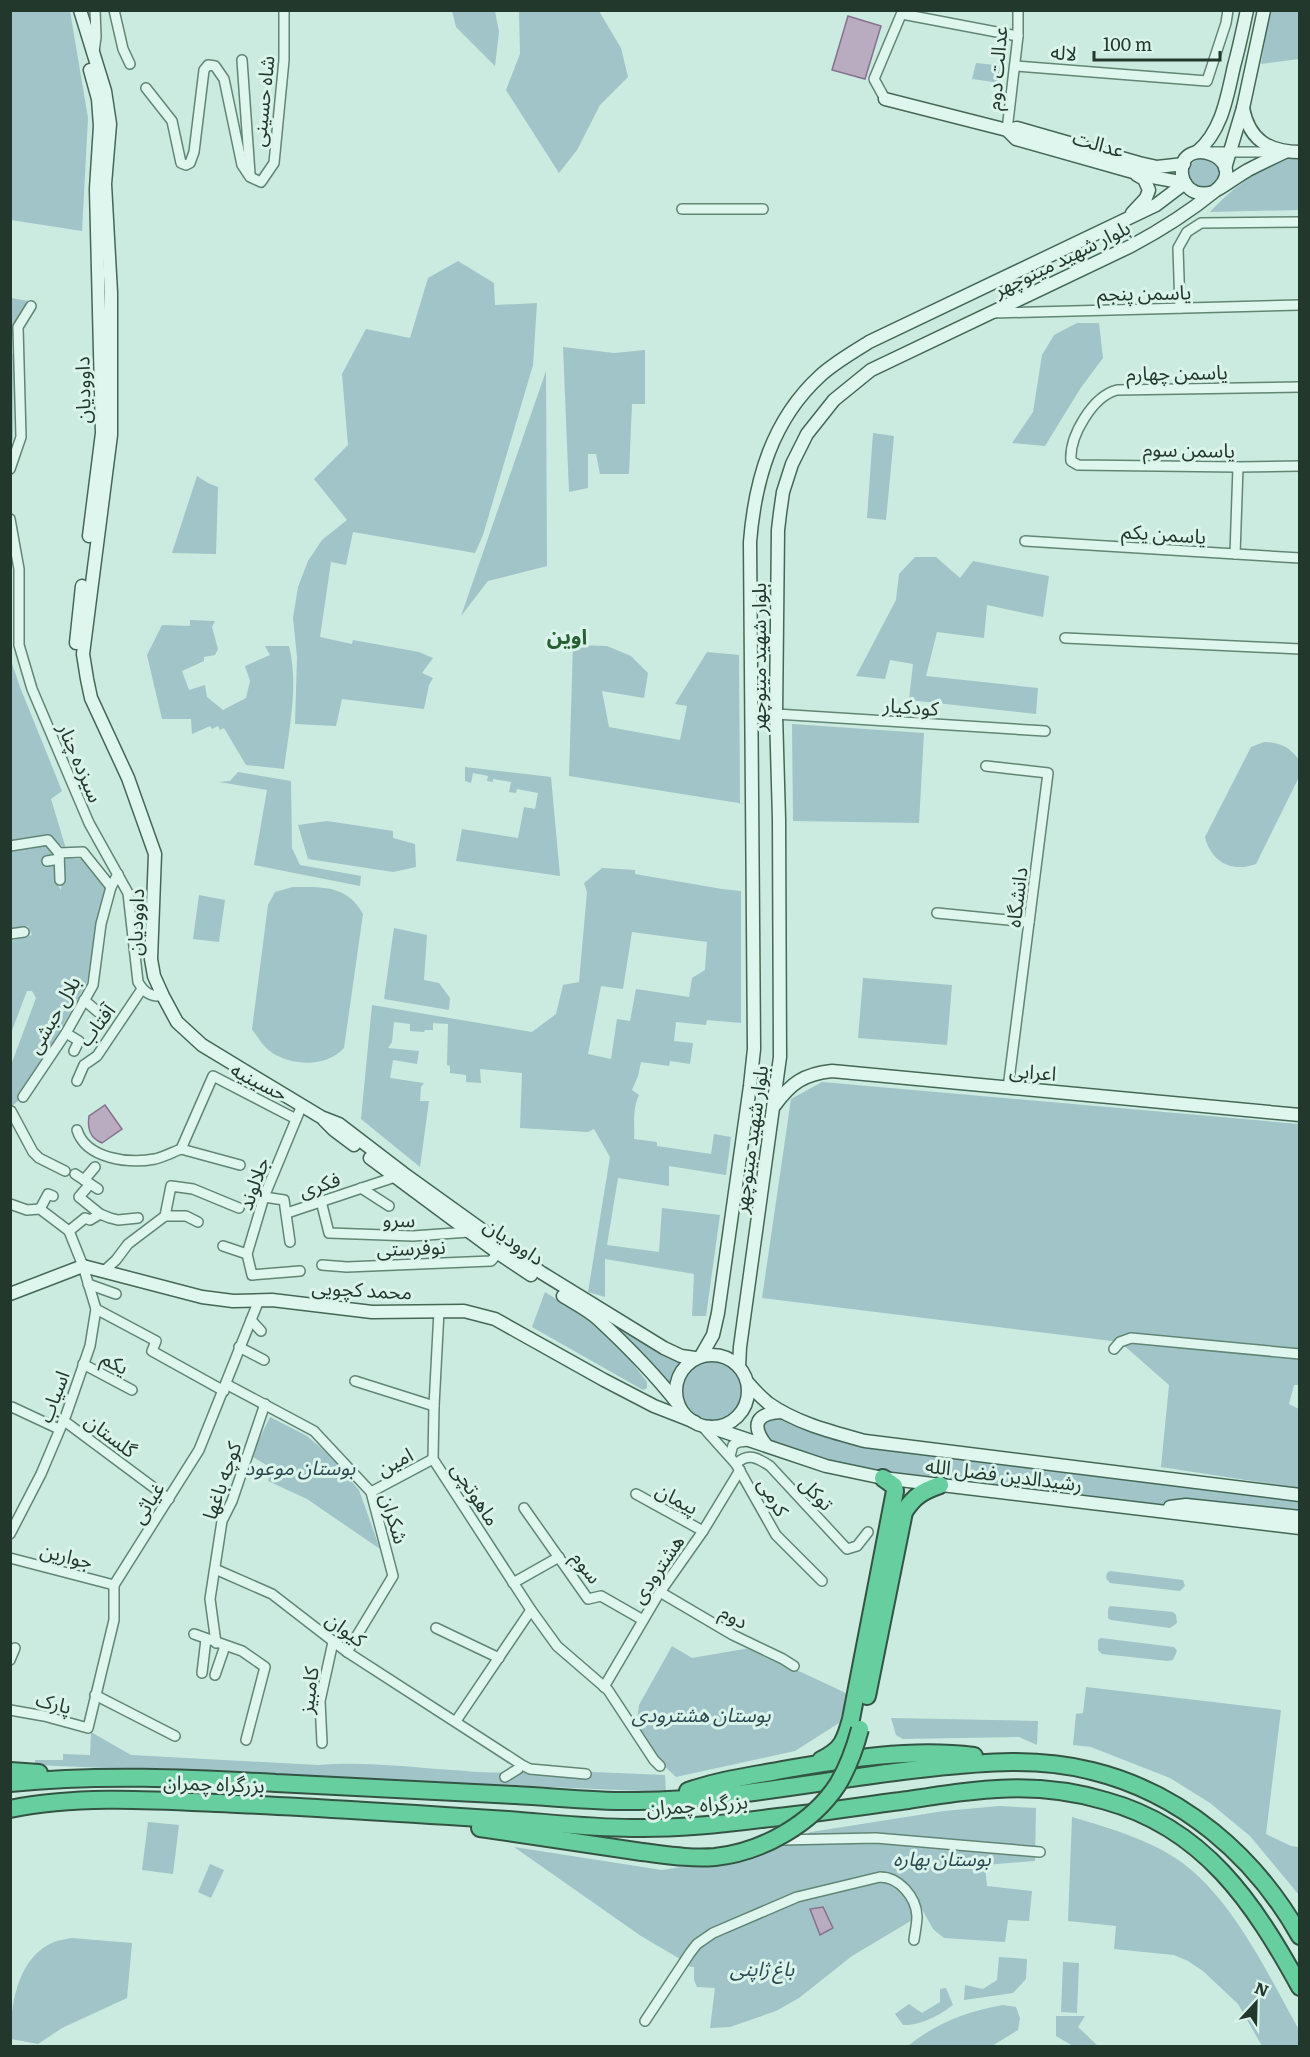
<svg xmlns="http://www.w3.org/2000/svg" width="1310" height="2057" viewBox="0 0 1310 2057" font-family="Literata,'Noto Sans Arabic',serif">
<rect width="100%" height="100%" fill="#cbeae0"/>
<g fill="#a0c4c8" fill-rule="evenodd">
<polygon points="10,11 70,11 88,118 82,231 11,220"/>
<polygon points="452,11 495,11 499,32 495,66 456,27"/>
<polygon points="519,11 599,11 621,48 628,77 600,105 577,150 559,173 506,90 520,54"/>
<polygon points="1270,11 1299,11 1299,59 1261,64"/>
<polygon points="976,63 1004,66 1001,83 972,79"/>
<circle cx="1204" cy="172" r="15"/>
<path d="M1289,158H1299V210L1210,212C1232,188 1258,169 1289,158Z"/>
<polygon points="458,261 494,283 495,305 537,303 533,365 483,535 475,553 353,532 346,565 331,562 320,637 352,644 353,640 419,652 433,658 422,673 433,678 429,685 424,709 342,699 336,726 295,724 297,657 293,618 298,587 308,561 322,540 347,520 314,479 348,445 342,374 366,329 410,338 428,278"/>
<polygon points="11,298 29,301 17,322 11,342"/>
<polygon points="1077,323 1099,323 1103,358 1080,389 1045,446 1012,443 1033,412 1042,355 1054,335"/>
<polygon points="563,347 614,353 645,350 645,404 632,404 629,474 600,474 596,454 588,454 588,488 569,492"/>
<polygon points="10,354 14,354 13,438 11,447"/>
<polygon points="546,371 547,566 488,581 461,616"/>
<polygon points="873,433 894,436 886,520 867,518"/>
<polygon points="197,476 208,483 218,487 216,554 172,553"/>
<polygon points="915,557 936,557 960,578 973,561 1049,576 1043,617 987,605 984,638 937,632 926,676 1038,688 1036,714 909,700 913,664 890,660 885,679 856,676 896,600 899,574"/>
<path d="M190,620L215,621L212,627L218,649L215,655L204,657V661L182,671L189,690L205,685L207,697L223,710L246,698L250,681L245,666L270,655L265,646H289C299,685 289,729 284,769L246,765L224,728L220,730L218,726L212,729L210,726L192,734L191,719H162L147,655L162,625L190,626Z"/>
<polygon points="573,645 607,646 631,656 648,673 644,698 602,691 609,727 680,740 687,706 675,704 707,652 739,655 740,803 751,805 569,776"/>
<polygon points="10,658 20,687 62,791 51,799 66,849 49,836 11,844"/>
<polygon points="792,724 924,733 919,823 793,821"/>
<path d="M1264,742C1279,742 1290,747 1299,760V777L1256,864C1232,873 1211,862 1205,837L1251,747Z"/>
<polygon points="465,767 551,777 560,876 456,861 462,829 518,838 524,807 535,809 538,793 517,789 516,793 509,792 511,782 493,779 493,782 487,781 488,776 473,773 471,783 465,781"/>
<polygon points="238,772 291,781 292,848 300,865 361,876 360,886 254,865 267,790 219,782 230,781"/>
<polygon points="327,821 393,831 393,838 415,844 416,867 393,872 308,859 298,825"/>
<polygon points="48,844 55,856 45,859 44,864 56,862 57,884 61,890 63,858 82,859 107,885 87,982 25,1095 11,1107 11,1065 36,998 32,991 27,991 11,1033 11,941 32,935 28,926 11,929 11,850"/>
<path d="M602,868L635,870V874L722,889L741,891V1023L707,1020L706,1025L676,1022L674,1041L693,1043L690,1064L670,1061L669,1066L641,1062L638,1076L632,1090L639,1095C632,1110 635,1123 634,1139L657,1142V1146L711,1154L714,1134L731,1137L726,1175L669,1166V1186L618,1178L607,1245L659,1252L662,1208L720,1215L706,1316H692L694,1274L605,1259V1297L588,1292L610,1157L594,1129L588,1132L520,1128L522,1073L480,1069L481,1083L466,1082V1075L450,1073V1066L447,1065L448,1024L433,1023V1030H425L424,1032L410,1031V1024L394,1022L392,1042L388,1048L419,1051L417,1064L393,1060L390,1078L424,1083L421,1087L420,1101H429L420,1167L361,1119L372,1005L532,1032L556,1014L563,985L579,982L587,892L584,883ZM632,932L707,942L705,970L692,978L689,997L636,989L630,1021L617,1019L611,1059L588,1054L601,986L623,989Z"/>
<path d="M293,887C323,887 347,885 363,914L344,1048C326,1067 296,1066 274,1054C264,1048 258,1038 252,1029L268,905L275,892Z"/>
<polygon points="199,895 225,900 219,942 193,939"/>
<polygon points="394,928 427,935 424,980 439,983 450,998 449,1010 384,999"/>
<polygon points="863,978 952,985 947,1045 858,1038"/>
<polygon points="822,1082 1299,1124 1300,1385 1294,1385 1289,1404 1299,1409 1299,1488 1161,1467 1169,1385 1120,1342 762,1298 791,1099"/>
<polygon points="545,1292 587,1319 621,1348 647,1382 647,1388 643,1390 532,1327"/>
<path d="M609,1322L624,1327L683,1362C673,1371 672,1377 672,1390Z"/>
<circle cx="713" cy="1390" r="30"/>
<polygon points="782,1416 814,1429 1299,1497 1299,1525 917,1479 832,1464 770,1442 766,1437 762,1422"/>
<polygon points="270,1417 307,1436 327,1453 359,1490 380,1549 307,1499 268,1481 272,1468 251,1456"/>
<polygon points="1110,1571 1183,1580 1185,1586 1180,1591 1110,1583 1106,1578 1107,1573"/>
<polygon points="1110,1606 1173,1612 1176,1615 1177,1623 1170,1628 1111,1620 1108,1618 1108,1609"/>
<polygon points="1101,1638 1174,1647 1177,1651 1173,1660 1168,1661 1102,1654 1098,1650 1098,1640"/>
<polygon points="672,1646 692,1658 750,1648 848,1694 839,1723 795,1751 676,1777 659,1761 636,1728 639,1705"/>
<polygon points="1086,1687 1281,1710 1266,1834 1291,1846 1299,1847 1299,1895 1250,1836 1210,1803 1170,1778 1091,1747 1073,1745 1076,1714 1083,1713"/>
<polygon points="891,1718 1038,1721 1037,1745 1019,1737 903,1739 896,1735"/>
<path d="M91,1732L131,1755L318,1765C362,1761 409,1767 453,1770C477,1772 499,1775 522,1769L665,1775L666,1792L35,1765V1760H63V1754L90,1755Z"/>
<polygon points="999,1806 1036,1808 1035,1861 985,1865 987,1886 1032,1891 1029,1921 1008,1920 1005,1942 944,1938 933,1929 908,1884 899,1876 882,1872 803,1891 693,1943 680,1959 641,1936 514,1847 662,1870 754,1855 811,1832 944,1811"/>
<path d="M1072,1817C1112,1829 1156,1841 1189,1868C1237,1908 1269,1976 1299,2030V2046H1262L1238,2004L1203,1971L1188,1961L1174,1955L1114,1949L1116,1926L1068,1921Z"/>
<polygon points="148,1822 179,1825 173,1874 142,1870"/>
<polygon points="210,1864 224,1870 211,1898 198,1892"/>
<polygon points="883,1880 905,1891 914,1919 852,1956 799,1998 776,2011 730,2027 710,2028 715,1988 697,1987 694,1980 694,1967 685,1966 702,1942 800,1899"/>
<path d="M72,1938L132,1943L127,1998L62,2028L38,2044L11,2039C10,2004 18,1957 54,1942C59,1940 66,1939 72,1938Z"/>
<polygon points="999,1957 1027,1959 1026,1979 1013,1993 964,2000 965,1985 983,1989 997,1980"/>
<polygon points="1063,1962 1079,1963 1077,2013 1061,2012"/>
<path d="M946,1988L953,2005C940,2015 920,2026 903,2025L895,2014L909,2004L922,2013L940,2002V1989Z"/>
<path d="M1003,2005L1016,2007L1020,2018L1018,2030L992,2046H908C936,2023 968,2011 1003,2005Z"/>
<polygon points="1056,2016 1085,2016 1078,2027 1098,2046 1073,2046 1056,2036"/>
</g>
<g fill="#b9abc0" stroke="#86728d" stroke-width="1.5">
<polygon points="848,16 881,26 865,79 832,70"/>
<path d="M105,1105L122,1129L102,1143C90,1138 87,1129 89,1116Z"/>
<polygon points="823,1907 833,1928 820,1935 810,1909"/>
</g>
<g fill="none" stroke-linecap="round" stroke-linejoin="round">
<defs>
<g id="street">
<polyline points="114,10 123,49 130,64"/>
<polyline points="902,14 1018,36"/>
<polyline points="94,52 96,37 95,10"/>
<polyline points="242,60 250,174"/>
<polyline points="1015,66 1207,81 1226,23 1228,10"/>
<polyline points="146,88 172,121 181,163 186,165 190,163 194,152 204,70 208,65 215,66 224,79 242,165 250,177 261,182 274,163 284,60 284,10"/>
<polyline points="885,99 874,79 903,10"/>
<polyline points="1007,130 1018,36 1018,10"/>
<polyline points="1210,152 1279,152"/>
<polyline points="682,209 763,209"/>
<polyline points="1180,308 1178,248 1187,232 1201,223 1300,222"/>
<polyline points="993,313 1300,305"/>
<path d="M1300,387L1117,390C1093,396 1069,436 1071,461L1078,465L1238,467L1300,466"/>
<polyline points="10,469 21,437 18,327 31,306"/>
<path d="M10,519L19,569V645L32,689L89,823L128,893L138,982C144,992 150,997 163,996"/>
<polyline points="1025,541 1300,558"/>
<polyline points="1235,554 1238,467"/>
<polyline points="1065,638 1300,649"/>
<polyline points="776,714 1045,731"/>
<polyline points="986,766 1048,773 1008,1088"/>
<polyline points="10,846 48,840 59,853"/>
<polyline points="59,853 83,852 111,887"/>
<polyline points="59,853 60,880"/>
<polyline points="47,861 59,859"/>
<polyline points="937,913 1029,922"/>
<polyline points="10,934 24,932"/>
<polyline points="84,1000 98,1012"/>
<polyline points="66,1033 79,1041 74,1051"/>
<polyline points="77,1081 84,1065 97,1056 142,989"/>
<polyline points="23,1097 66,1033 93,985 101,924 111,887 118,874"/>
<polyline points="11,1111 33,1152 39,1158 65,1171"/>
<path d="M77,1130C86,1159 129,1164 155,1159C164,1157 173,1152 181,1149"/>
<polyline points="181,1149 213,1076 296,1119"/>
<polyline points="181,1149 240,1165"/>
<polyline points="75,1174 98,1189"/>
<polyline points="84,1180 95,1167"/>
<polyline points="90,1184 79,1197 100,1214 110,1218 118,1220 138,1218"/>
<polyline points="361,1188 389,1206"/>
<polyline points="264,1197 284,1200 290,1242"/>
<polyline points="321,1201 329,1233 413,1236 469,1232"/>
<polyline points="10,1204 27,1210 40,1209"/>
<polyline points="40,1209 48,1194 53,1196"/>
<polyline points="287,1213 395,1177"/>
<polyline points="165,1216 186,1216 198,1222"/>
<polyline points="69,1231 85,1218 90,1220 100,1214"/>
<polyline points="223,1246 247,1254"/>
<polyline points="322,1265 347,1267 491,1261 498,1253"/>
<polyline points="104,1271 116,1260 128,1244 165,1216 171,1186 193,1189 239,1208"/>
<polyline points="300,1271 252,1275 247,1254 264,1197 302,1105"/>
<polyline points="88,1284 116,1294"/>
<polyline points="96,1309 156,1341 152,1351 224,1391"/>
<polyline points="439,1311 434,1406 433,1459 531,1610 557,1646 608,1690 654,1760 660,1766"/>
<polyline points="251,1320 261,1331"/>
<polyline points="239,1347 264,1360"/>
<polyline points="1114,1349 1120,1342 1131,1338 1300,1354"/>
<polyline points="83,1364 132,1390"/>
<polyline points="355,1381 434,1406"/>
<polyline points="226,1384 314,1431 371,1492 393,1576 347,1652"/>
<polyline points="12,1407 59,1429"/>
<polyline points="63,1420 169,1499"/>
<polyline points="702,1426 736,1464 776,1535 822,1581"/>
<polyline points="730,1456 733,1445 739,1442 748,1441"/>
<path d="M736,1464C748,1452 758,1458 770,1466L847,1549L857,1546L868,1532"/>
<polyline points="371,1492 433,1459"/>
<polyline points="636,1494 703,1531"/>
<polyline points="524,1508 588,1599 601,1596 643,1620"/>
<polyline points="10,1534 41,1474 66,1415 90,1346 96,1309 83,1266 69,1231 40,1209"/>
<polyline points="10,1558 114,1585"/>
<polyline points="215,1569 272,1594 347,1652 522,1765 530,1769 586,1774"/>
<polyline points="513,1583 559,1557"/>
<polyline points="660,1592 733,1635 783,1659 794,1666"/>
<polyline points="436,1628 499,1658"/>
<polyline points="194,1634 242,1651 265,1667 246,1740"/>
<polyline points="216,1643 210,1599 222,1521 232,1501 265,1404"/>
<polyline points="10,1660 15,1648"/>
<polyline points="202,1673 206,1639"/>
<polyline points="215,1675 225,1646"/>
<polyline points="604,1687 658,1595 703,1531 740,1470"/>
<polyline points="95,1695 175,1736"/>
<polyline points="10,1710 44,1716 88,1728 114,1620 114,1585 199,1450 259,1300"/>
<polyline points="456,1721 531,1610"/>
<polyline points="322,1743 320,1701 333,1642"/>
<polyline points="505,1777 518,1769"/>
<polyline points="780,1840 876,1838 1040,1852"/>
<path d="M645,2021L690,1953L697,1944L713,1933L797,1897L880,1877C899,1877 916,1897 917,1916C917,1924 915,1932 914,1940"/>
</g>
<g id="secondary">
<polyline points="80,10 105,91 110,124 105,184 111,293 111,435 83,654 87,679 91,698 128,778 155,854 151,959 154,976 163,996 177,1022 202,1045 321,1117 339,1124 403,1173 542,1273 664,1348 681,1356 695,1358"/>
<polyline points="885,99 1007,130 1017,128 1139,163 1157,167 1184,164"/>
<path d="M1243,108C1249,140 1269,152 1300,152"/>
<polyline points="1007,130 1016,139 1147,176 1185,183"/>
<path d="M1197,152C1222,131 1227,97 1234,66C1239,48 1243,29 1247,10"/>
<polyline points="1225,168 1243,108 1264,10"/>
<polyline points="1132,213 1146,198 1149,190 1144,179 1137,175"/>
<polyline points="89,536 102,433 96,189 100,126 98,99 90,70"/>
<polyline points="76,643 82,586"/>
<path d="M775,1105C791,1083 804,1074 832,1071L1300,1115"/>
<polyline points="324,1120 334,1130 354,1145"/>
<polyline points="370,1158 498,1253 531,1275"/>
<polyline points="10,1294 83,1266 202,1297 233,1301 272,1300 372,1312 464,1311 495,1319 604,1380 654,1406 695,1422"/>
<path d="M563,1296C574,1303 588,1310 598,1319C627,1346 654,1373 678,1404"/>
<circle cx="712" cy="1391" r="36"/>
<path d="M701,1356L713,1335L718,1313L750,1086L754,1049L750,542C755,480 772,420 820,376C834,363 852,353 869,342L1156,205L1185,183"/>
<path d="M739,1367L740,1347L780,1057L779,819L776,714L778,530L780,513L783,492L792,464L807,434L834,400L871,370L1131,246C1161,230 1188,213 1215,191C1254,159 1178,131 1182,174C1183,182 1188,189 1195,192C1200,194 1208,194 1213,192C1225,186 1236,177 1248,170C1260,164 1272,158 1285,152"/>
<path d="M748,1383C754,1390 761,1397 768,1403C796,1423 832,1432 865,1441L1300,1495"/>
<polyline points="710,1427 826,1466 883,1478 1300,1528"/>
<path d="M766,1445C750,1424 757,1413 782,1412"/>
<polyline points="1170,1507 1186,1505 1300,1517"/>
</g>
<g id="highway">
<path d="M867,1696L904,1512C914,1496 923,1491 940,1485"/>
<path d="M821,1760C842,1750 845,1741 851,1719L895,1491L894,1486L883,1478"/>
<polyline points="10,1771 39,1773"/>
<path d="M10,1783C99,1774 188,1778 276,1783C356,1787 436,1791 515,1795C556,1797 597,1802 638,1801C736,1800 832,1778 929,1768C984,1762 1038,1757 1092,1771C1182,1793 1255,1856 1300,1936"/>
<path d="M688,1791C719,1780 751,1776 782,1770C845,1759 911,1748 974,1756"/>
<path d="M10,1809C83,1794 165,1801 238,1804C328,1808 418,1814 508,1820C549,1823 591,1828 632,1828C678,1829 725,1824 770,1818C816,1813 862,1806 908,1800C979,1789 1035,1780 1106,1801C1204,1828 1254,1903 1300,1987"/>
<polyline points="480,1828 642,1852"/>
</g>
</defs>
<use href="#street" stroke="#618674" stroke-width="12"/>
<use href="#secondary" stroke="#446855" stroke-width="15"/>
<use href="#highway" stroke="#345443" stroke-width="20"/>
<use href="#street" stroke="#def6ee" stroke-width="9"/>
<use href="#secondary" stroke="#def6ee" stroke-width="12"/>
<use href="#highway" stroke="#67cf9f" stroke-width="16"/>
<defs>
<path id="highway-bridge" d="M642,1852C667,1855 691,1859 715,1857C762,1852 812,1824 838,1784C848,1767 855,1748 860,1729"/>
</defs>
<use href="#highway-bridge" stroke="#345443" stroke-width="20" stroke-linecap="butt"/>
<use href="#highway-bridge" stroke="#67cf9f" stroke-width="16"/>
</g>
<g text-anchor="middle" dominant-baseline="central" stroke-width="6" stroke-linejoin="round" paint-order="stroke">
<g font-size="20" fill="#23382d" stroke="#daf3eb">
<text transform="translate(1064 51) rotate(5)">لاله</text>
<text transform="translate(995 68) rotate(-85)">عدالت دوم</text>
<text transform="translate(261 101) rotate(-84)">شاه حسینی</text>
<text transform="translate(1099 142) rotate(16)">عدالت</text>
<text transform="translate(1061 257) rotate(-26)">بلوار شهید مینوچهر</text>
<text transform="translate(1144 291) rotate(-1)">یاسمن پنجم</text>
<text transform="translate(1177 371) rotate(-1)">یاسمن چهارم</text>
<text transform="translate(81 390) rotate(-91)">داوودیان</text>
<text transform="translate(1189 448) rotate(1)">یاسمن سوم</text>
<text transform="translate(1164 532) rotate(4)">یاسمن یکم</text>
<text transform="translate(757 657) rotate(-90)">بلوار شهید مینوچهر</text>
<text transform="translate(911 705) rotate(4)">کودکیار</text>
<text transform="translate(82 762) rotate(67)">سیزده چنار</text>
<text transform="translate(1015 897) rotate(-83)">دانشگاه</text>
<text transform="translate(134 922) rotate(-88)">داوودیان</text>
<text transform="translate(52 1014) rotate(-60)">بلال حبشی</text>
<text transform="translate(95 1024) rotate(-53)">آفتاب</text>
<text transform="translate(1033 1070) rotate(5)">اعرابی</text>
<text transform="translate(260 1080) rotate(27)">حسینیه</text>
<text transform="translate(749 1139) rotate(-82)">بلوار شهید مینوچهر</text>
<text transform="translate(252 1183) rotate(-70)">جلالوند</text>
<text transform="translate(319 1183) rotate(-18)">فکری</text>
<text transform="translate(399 1218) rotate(1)">سرو</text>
<text transform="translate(515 1240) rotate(34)">داوودیان</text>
<text transform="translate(411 1246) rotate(-2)">نوفرستی</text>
<text transform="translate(362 1288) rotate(3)">محمد کچویی</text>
<text transform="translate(116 1361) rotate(28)">یکم</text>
<text transform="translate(52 1396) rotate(-69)">اسیاب</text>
<text transform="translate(112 1434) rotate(37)">گلستان</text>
<text transform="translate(394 1460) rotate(-28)">امین</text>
<text transform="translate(1004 1473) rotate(7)">رشیدالدین فضل الله</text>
<text transform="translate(220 1480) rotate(-71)">کوچه باغها</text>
<text transform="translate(818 1492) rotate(47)">توکل</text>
<text transform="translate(477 1493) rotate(57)">ماهوتچی</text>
<text transform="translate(775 1496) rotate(60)">کرمی</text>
<text transform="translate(678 1497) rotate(28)">پیمان</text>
<text transform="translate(146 1502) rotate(-58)">غیاثی</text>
<text transform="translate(396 1518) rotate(73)">شکران</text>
<text transform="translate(67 1554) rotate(14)">جوارین</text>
<text transform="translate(588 1566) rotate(52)">سوم</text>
<text transform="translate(656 1568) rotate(-56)">هشترودی</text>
<text transform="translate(735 1615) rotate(29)">دوم</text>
<text transform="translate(347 1628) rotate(36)">کیوان</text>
<text transform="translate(307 1690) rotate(-83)">کامبیز</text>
<text transform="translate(54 1701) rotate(14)">پارک</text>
<text transform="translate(214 1782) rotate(2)">بزرگراه چمران</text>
<text transform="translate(697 1803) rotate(-4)">بزرگراه چمران</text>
</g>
<g font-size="20" font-style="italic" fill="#2c4952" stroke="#daf3eb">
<text x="300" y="1466">بوستان موعود</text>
<text x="701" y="1713">بوستان هشترودی</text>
<text x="942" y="1857">بوستان بهاره</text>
<text x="762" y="1967">باغ ژاپنی</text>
</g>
<g font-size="21" font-weight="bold" fill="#276032" stroke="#daf3eb">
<text x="567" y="634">اوین</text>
</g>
</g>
<rect width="1310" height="2057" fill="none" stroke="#23382d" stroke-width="24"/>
<g transform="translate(1256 2003) rotate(22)" stroke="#daf3eb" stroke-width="4.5" paint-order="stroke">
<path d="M0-4.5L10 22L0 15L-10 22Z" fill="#23382d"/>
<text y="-9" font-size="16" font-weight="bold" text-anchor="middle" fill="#23382d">N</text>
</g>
<path d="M1094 51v9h126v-9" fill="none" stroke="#23382d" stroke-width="3"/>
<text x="1103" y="51" font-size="18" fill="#23382d" stroke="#daf3eb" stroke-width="4.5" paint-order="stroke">100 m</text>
</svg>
